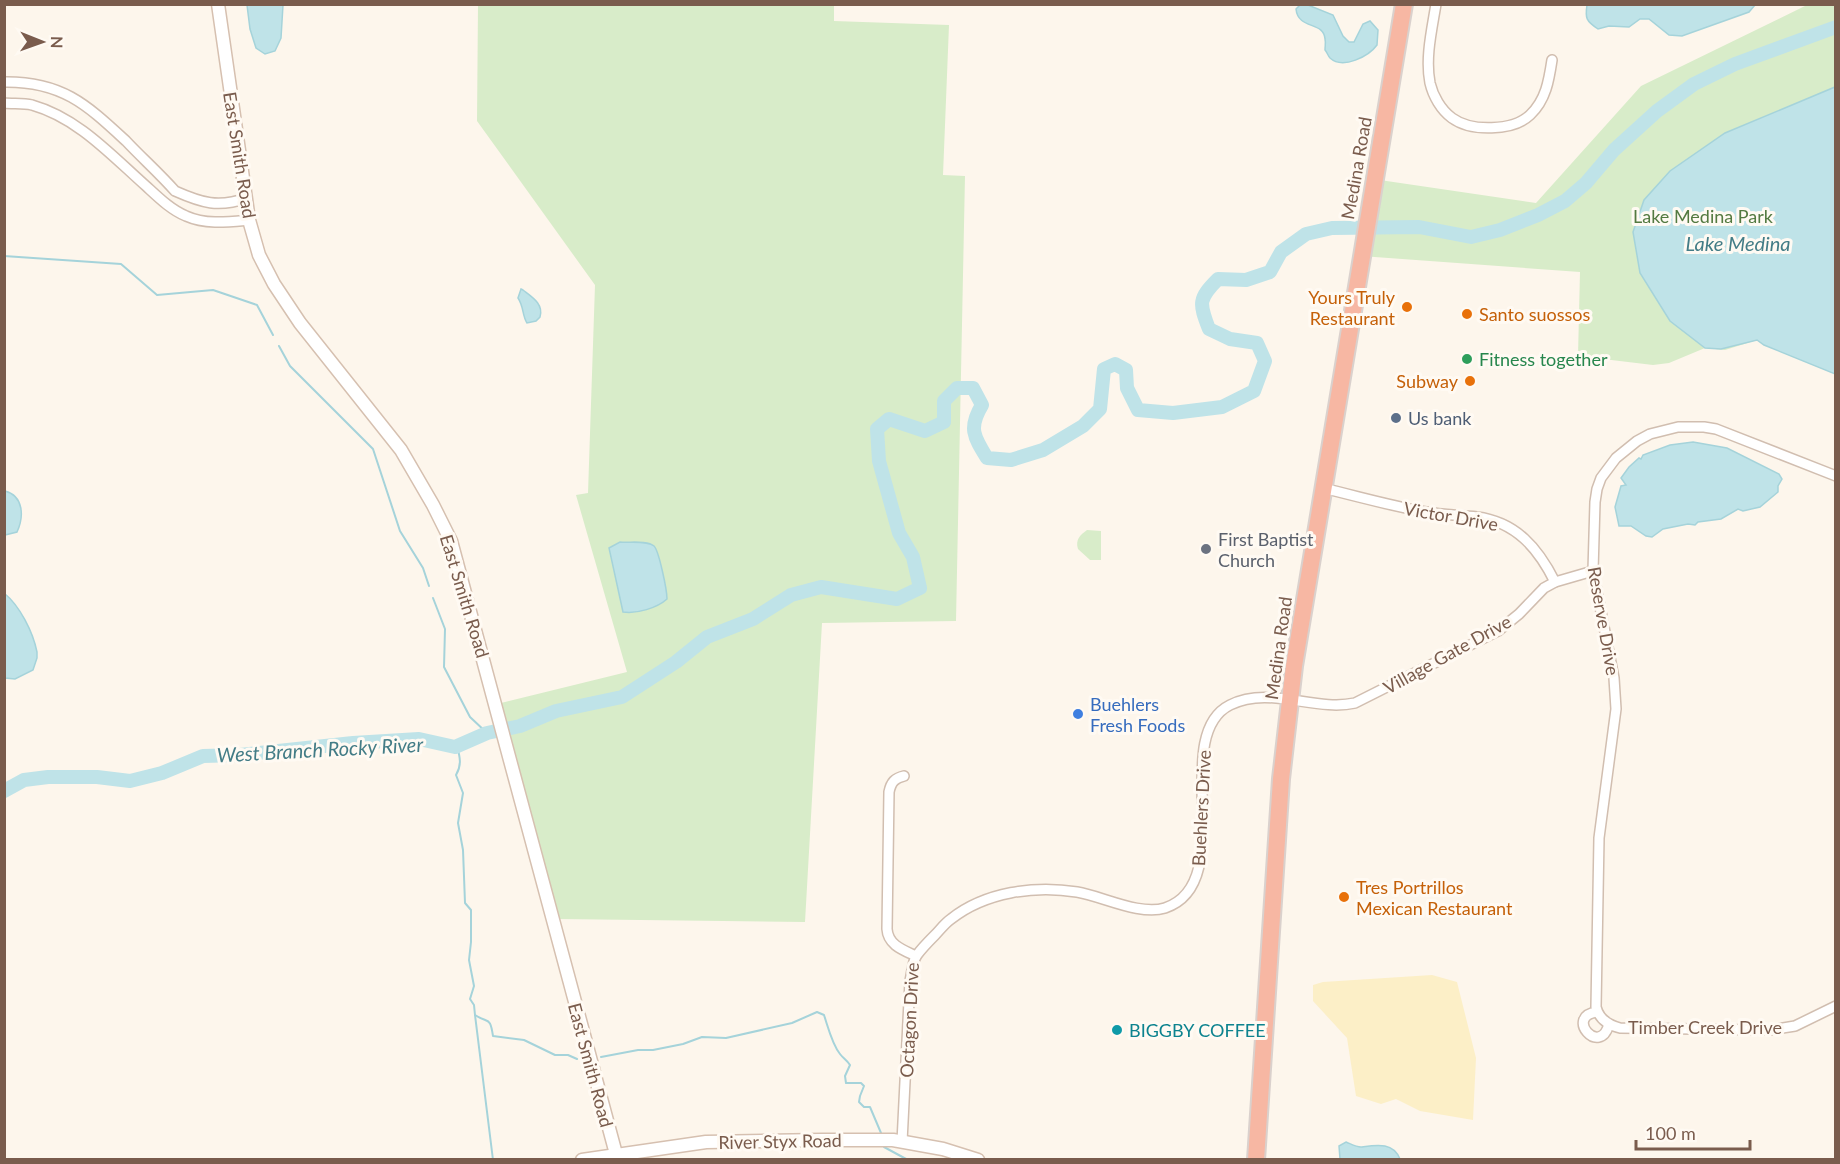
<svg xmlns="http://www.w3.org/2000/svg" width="1840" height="1164" viewBox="0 0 1840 1164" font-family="Lato,sans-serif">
<rect width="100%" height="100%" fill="#fdf6ec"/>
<g fill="#d8ecc9">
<polygon points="834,4 834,21 949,25 943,175 965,176 956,621 822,623 805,922 558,919 501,703 627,672 576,495 588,493 595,285 477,121 478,5"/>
<polygon points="1807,5 1835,5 1835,374 1764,345 1757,340 1725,350 1705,348 1669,363 1653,365 1578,356 1580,272 1361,256 1373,179 1536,203 1641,86"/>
<path d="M1087,530L1101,531V560H1090L1078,549C1075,540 1080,535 1087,530Z"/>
</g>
<polygon fill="#fcefc7" points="1432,975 1457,982 1476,1058 1473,1120 1420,1111 1396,1099 1381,1104 1356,1096 1347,1038 1313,1001 1313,985 1323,982"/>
<g fill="#bfe3e8" stroke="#a5d3da" stroke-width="1.5">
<path d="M1301,4L1308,5L1333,15L1343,36L1349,42H1354L1363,24L1370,21L1378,30L1377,45C1369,56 1343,70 1330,58C1328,56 1327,52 1325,50C1325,46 1326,43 1325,39C1324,21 1298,30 1296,9Z"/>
<polygon points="247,5 283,5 281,38 275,51 265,54 256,48 250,29"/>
<path d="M1587,5V4L1755,5L1749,12L1682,36L1669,35L1649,19H1640L1629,27L1609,26L1598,29C1586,21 1585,18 1587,5Z"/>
<polygon points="1835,87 1835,374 1764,345 1757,340 1721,349 1705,348 1670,321 1640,273 1633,232 1644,200 1670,171 1725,133"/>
<path d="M521,289L523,290C532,297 544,304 540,317L536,321L527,323C522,315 524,307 518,298Z"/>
<polygon points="1693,442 1727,448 1779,474 1782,479 1778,486 1778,492 1760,507 1743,511 1738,509 1721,519 1698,522 1695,525 1688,524 1663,529 1652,537 1646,536 1631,526 1619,526 1615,507 1621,486 1626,485 1621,478 1629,467 1639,458 1641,459 1643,455 1670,445"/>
<path d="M5,491C24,496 24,517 17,532L5,535Z"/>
<path d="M620,542C629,543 647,540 654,546C659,551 667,590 667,599C657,608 637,614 623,612L609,548Z"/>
<path d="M4,593C20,606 33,632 37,652V658L33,670L15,679L5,678Z"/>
<path d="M1346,1142C1351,1144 1356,1147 1361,1147C1377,1145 1393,1142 1400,1159H1340L1339,1146Z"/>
</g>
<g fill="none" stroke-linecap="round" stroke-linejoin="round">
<g stroke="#a5d3da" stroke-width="2">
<polyline points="4,256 121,264 157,295 213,290 257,305 273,335"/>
<polyline points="279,346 290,366 373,449 400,531 423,568 429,586"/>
<polyline points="433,598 445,629 444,667 470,717 487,733"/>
<path d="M457,746C460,757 462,765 456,775L463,793L458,823L463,850L465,903L471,910V942L469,960L474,986L470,999L474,1005L475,1015C489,1024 490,1016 493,1036L524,1040L555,1055H568L577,1059"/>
<polyline points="475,1015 493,1160"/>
<path d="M601,1057L638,1050H653L683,1044L702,1037L726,1038L792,1023L817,1012L824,1015C828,1027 832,1044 840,1054C843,1058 847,1060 850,1065L845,1076L846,1083H861L864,1086L860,1096L859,1102L864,1107H870L881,1133"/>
<polyline points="884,1147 908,1160"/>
</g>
<path stroke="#bfe3e8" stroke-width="14" d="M4,791L24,780L48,777H97L130,781L162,773L203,756L240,755L353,743L419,739L455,747L487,733L520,726L556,711L622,697L676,662L707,637L753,619L791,595L821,587L897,599L920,588L913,557L899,533L879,461L877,429L889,419L925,431L944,422V401L957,388H973L982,405C968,428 974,437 987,458L1011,460L1043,450L1083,426L1100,409L1104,369L1115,364L1126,370L1127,388L1138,410L1173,413L1222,407L1254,391L1265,361L1257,343L1230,339L1209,329C1199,303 1198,299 1218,279L1246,280L1270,272L1281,252L1306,234L1332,228L1419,227L1471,237L1500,230L1538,215L1565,201L1586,183L1614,150L1657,111L1694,84L1735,64L1836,27"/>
<defs>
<g id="street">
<path d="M1436,4C1432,29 1425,58 1430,83C1433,96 1441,110 1452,118C1471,132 1513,131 1530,115C1546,100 1549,80 1552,60"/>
<path d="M4,82C62,81 87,105 126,141C142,158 159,173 175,191C202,203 218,208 247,198"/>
<path d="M4,103C13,104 23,103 32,105C78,118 111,155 146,186C158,197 171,210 186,216C206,225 228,222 249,220"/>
<path d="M1836,476L1716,429L1704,427H1678L1650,434L1637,441L1616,458L1601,478L1597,489L1595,502L1593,571L1614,678L1616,709L1599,838L1596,1007C1599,1019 1608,1025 1620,1028L1770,1030L1795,1026L1836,1006"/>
<path d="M1322,488C1357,496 1391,506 1426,512C1443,515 1460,515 1477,517C1516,522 1538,548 1555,582"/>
<path d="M904,776C895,778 891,782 889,792L887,929C888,945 903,950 916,956"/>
<path d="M1597,1012C1564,1016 1600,1058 1609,1024"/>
<path d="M902,1142L910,981C912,973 912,962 917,955C922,948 929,941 935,935C940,930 945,923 951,919C985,892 1035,885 1077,892C1102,896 1140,916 1165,908C1240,883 1168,736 1230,705C1269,685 1315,712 1355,703L1498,631L1519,614L1544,588L1555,582L1593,571"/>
</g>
<g id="secondary">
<polyline points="218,4 249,220 259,255 274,284 300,323 401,450 433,505 451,541 616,1154"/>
<polyline points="582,1160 706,1142 822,1140 893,1140 943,1149 978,1160"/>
</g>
<polyline id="highway" points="1256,1160 1281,779 1294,666 1404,4"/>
</defs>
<use href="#street" stroke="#d1beb0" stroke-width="12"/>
<use href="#secondary" stroke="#d6c0b0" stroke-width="15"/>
<use href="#highway" stroke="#dad1cd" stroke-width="20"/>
<use href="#street" stroke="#fff" stroke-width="9"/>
<use href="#secondary" stroke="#fff" stroke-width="12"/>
<use href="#highway" stroke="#f7b7a3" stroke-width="16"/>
</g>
<g fill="#e8710a" stroke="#fffaf3" stroke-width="2">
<circle cx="1407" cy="307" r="6"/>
<circle cx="1467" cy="314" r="6"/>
<circle cx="1470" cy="381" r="6"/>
<circle cx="1344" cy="897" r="6"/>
</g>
<circle fill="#2e9e5b" stroke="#fffaf3" stroke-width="2" cx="1467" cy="359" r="6"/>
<circle fill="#5c6f8a" stroke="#fffaf3" stroke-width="2" cx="1396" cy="418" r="6"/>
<circle fill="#6b7280" stroke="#fffaf3" stroke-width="2" cx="1206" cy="549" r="6"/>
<circle fill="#3f7fe0" stroke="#fffaf3" stroke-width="2" cx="1078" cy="714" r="6"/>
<circle fill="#0f9aa8" stroke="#fffaf3" stroke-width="2" cx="1117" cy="1030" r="6"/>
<g text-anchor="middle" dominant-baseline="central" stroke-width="6" stroke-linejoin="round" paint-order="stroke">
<g font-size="18" fill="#7a5c4d" stroke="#fffaf3">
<text transform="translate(240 155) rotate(81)">East Smith Road</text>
<text transform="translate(1356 168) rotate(-80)">Medina Road</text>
<text transform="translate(1451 516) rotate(10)">Victor Drive</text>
<text transform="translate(465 596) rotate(73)">East Smith Road</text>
<text transform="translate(1604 621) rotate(80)">Reserve Drive</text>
<text transform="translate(1278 648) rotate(-82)">Medina Road</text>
<text transform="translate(1447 654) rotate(-29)">Village Gate Drive</text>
<text transform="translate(1201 808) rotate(-87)">Buehlers Drive</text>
<text transform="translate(909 1020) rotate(-87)">Octagon Drive</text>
<text x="1705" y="1027">Timber Creek Drive</text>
<text transform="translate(591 1065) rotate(75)">East Smith Road</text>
<text transform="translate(780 1141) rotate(-1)">River Styx Road</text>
</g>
<g font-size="18" fill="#537a41" stroke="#fffaf3">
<text x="1703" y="216">Lake Medina Park</text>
</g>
<g font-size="18" fill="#c56008" stroke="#fffaf3" text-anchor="end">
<text x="1395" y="297">Yours Truly<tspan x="1395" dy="21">Restaurant</tspan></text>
<text x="1479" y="314" text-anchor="start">Santo suossos</text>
<text x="1458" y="381">Subway</text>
<text x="1356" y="887" text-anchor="start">Tres Portrillos<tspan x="1356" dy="21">Mexican Restaurant</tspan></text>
</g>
<g font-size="18" fill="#27864d" stroke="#fffaf3" text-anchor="start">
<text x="1479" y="359">Fitness together</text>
</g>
<g font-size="18" fill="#4e5e75" stroke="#fffaf3" text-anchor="start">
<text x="1408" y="418">Us bank</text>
</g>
<g font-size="18" fill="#5b616d" stroke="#fffaf3" text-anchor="start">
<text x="1218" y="539">First Baptist<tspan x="1218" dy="21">Church</tspan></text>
</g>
<g font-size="18" fill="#366cbe" stroke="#fffaf3" text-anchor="start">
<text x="1090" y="704">Buehlers<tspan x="1090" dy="21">Fresh Foods</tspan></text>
</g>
<g font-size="18" fill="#0d838f" stroke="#fffaf3" text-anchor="start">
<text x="1129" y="1030">BIGGBY COFFEE</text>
</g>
<g font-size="20" font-style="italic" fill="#437c86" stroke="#fffaf3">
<text x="1738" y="243">Lake Medina</text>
<text transform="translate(320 749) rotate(-3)">West Branch Rocky River</text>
</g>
</g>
<rect width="1840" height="1164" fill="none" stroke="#7a5c4d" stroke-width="12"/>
<g transform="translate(42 42) rotate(91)" stroke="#fffaf3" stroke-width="4.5" paint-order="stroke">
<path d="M0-4.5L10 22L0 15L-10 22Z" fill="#7a5c4d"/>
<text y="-9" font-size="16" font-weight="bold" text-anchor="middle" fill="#7a5c4d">N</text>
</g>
<path d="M1636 1140v9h114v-9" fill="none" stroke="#7a5c4d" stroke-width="3"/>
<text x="1645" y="1140" font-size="18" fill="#7a5c4d" stroke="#fffaf3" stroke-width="4.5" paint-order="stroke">100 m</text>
</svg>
